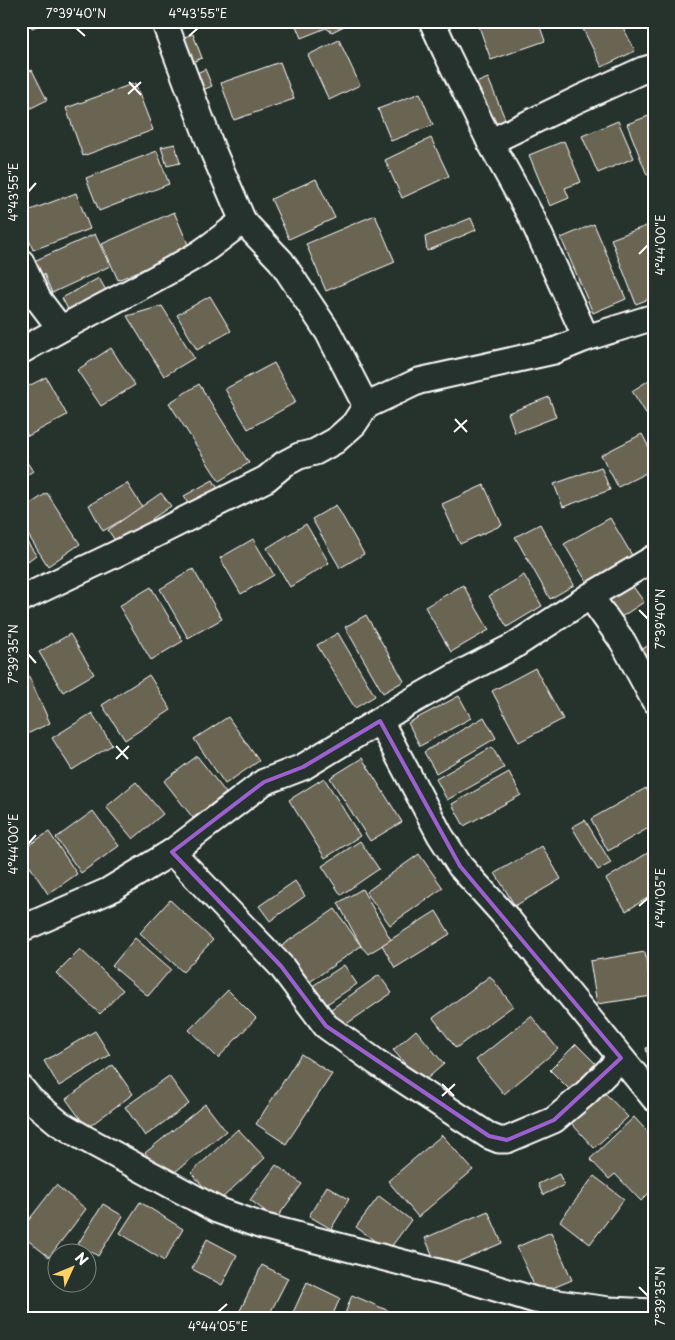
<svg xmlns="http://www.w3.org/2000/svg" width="675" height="1340" viewBox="0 0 675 1340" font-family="'Playpen Sans',sans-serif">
<rect width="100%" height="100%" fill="#26332d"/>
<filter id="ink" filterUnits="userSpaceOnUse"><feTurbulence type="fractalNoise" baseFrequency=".02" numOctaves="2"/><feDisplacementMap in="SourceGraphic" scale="10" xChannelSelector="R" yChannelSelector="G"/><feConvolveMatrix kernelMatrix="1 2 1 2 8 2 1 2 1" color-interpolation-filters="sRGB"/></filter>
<g filter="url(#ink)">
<g fill="#6a6553" stroke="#fff">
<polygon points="29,21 48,21 32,28"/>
<polygon points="294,21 354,21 332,32 326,28 301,38"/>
<polygon points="477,21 538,21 545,41 491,60"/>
<polygon points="579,21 620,21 635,51 602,67"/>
<polygon points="193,34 202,58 188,64 178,39"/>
<polygon points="339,40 360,85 329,100 308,55"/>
<polygon points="280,62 294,99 234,120 221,83"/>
<polygon points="205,69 212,86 198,92 191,76"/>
<polygon points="32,70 47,100 21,113 21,75"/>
<polygon points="488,78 506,121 489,127 471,85"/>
<polygon points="135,83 153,130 83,156 66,108"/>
<polygon points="420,93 433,125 391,141 378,109"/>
<polygon points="654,114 654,173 647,175 627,124"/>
<polygon points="618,121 634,158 598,173 582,136"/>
<polygon points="431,138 449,176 402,198 385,160"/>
<polygon points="564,141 581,182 565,188 569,198 550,206 529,155"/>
<polygon points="175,144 180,163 167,166 161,147"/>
<polygon points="157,151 169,184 99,211 86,178"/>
<polygon points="316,179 335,218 289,239 271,199"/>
<polygon points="76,193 90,229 33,250 23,224 29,222 25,212"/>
<polygon points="174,212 190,249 118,280 102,244"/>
<polygon points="375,215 395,262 326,291 306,244"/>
<polygon points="471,218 476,230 427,251 425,237"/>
<polygon points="594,224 626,299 593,313 561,238"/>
<polygon points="649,225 654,237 654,297 636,304 611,239"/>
<polygon points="95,234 110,266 52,293 44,274 40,274 34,261"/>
<polygon points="99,278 108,294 71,315 62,298"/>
<polygon points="210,296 231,331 197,350 177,315"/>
<polygon points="162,306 194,358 164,376 127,316"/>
<polygon points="111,348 135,385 101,406 77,370"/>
<polygon points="274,363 296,402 248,429 225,389"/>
<polygon points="46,377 67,415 28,436 21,424 21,390"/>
<polygon points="654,377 654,426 632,391"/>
<polygon points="199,384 249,463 219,481 169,403"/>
<polygon points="549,397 556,417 515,433 508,413"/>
<polygon points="642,434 654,457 654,469 618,487 601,455"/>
<polygon points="21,454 33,471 21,479"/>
<polygon points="601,467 610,490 563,507 554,484"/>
<polygon points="213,480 221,494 191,510 184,496"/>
<polygon points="127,483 143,508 103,531 89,505"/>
<polygon points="484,485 502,525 460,544 442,504"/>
<polygon points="47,493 80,544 48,566 21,524 21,510"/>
<polygon points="161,493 171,506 152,519 156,525 121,549 108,530"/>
<polygon points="336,505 364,554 340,568 312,519"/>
<polygon points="610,518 636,562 591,589 564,544"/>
<polygon points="306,524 329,563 290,587 267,548"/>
<polygon points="540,524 574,585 550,599 515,537"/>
<polygon points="21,533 36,555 21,566"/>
<polygon points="253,539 274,575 241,594 220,558"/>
<polygon points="193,569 222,619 188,638 160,589"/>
<polygon points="524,575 542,606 507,627 489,596"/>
<polygon points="463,585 489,630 451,652 425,607"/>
<polygon points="632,585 644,602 603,629 591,612"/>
<polygon points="151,587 183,641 151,660 119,606"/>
<polygon points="366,615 404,681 383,693 345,627"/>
<polygon points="338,633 375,696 355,708 317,645"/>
<polygon points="70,634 94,674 63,692 39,652"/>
<polygon points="654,642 654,669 648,673 636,653"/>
<polygon points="21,659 50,723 23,736 21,733"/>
<polygon points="535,668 563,719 519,742 492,691"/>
<polygon points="149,675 171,710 125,740 102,705"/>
<polygon points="459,696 471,718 420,746 408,723"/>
<polygon points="92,713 112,745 72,770 52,738"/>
<polygon points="228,717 259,761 225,784 194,739"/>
<polygon points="484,717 496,738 436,773 424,752"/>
<polygon points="492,747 504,768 447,800 436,779"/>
<polygon points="197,756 226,793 193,818 164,781"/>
<polygon points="362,758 402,822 370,841 330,778"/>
<polygon points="509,772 521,795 464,826 452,804"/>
<polygon points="324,778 360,836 325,858 289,800"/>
<polygon points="136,782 163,814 133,839 106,807"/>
<polygon points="646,788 654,802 654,825 608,851 591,819"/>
<polygon points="93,811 119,846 81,873 56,838"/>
<polygon points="585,820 611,863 598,870 572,827"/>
<polygon points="49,832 77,874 48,894 21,853 21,850"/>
<polygon points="360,841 379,869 341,895 322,866"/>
<polygon points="542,846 561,879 515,906 495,873"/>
<polygon points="654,849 654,894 626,911 606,879"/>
<polygon points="419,854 443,888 390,925 366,892"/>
<polygon points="295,881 305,896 270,921 259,906"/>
<polygon points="362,889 391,940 368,954 361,946 338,903"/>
<polygon points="170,900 213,940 183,972 140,933"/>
<polygon points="335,909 361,946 304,986 278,948"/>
<polygon points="436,911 450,934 395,968 382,945"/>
<polygon points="135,938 171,969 148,996 112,966"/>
<polygon points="80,949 123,990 100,1014 56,973"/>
<polygon points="645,952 652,996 597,1004 590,961"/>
<polygon points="344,965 357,984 321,1008 308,989"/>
<polygon points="379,975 392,993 339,1029 327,1012"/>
<polygon points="490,976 513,1006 456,1048 433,1018"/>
<polygon points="228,990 256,1018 218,1058 189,1030"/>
<polygon points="531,1016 558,1049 504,1094 476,1060"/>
<polygon points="416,1030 444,1064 422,1083 393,1050"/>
<polygon points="95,1031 110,1055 59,1086 44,1061"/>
<polygon points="576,1044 601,1069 575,1095 550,1070"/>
<polygon points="654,1046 654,1073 652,1074 646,1048"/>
<polygon points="301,1054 332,1074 286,1144 256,1124"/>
<polygon points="113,1065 133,1094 87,1128 66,1099"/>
<polygon points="169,1076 189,1104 145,1136 125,1107"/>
<polygon points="604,1092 628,1117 594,1148 571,1123"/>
<polygon points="205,1104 226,1131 166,1179 145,1153"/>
<polygon points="634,1117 654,1139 654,1188 641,1201 615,1174 609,1179 590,1159"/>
<polygon points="238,1129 265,1158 218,1202 191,1173"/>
<polygon points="442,1135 473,1170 418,1217 388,1181"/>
<polygon points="276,1165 302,1184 276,1219 250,1200"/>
<polygon points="559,1174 564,1185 543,1195 538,1184"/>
<polygon points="594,1176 624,1199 590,1244 560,1221"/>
<polygon points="56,1185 86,1209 49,1257 21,1235 21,1230"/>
<polygon points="327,1186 349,1199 331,1229 309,1216"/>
<polygon points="379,1196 411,1220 388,1251 356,1227"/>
<polygon points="140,1202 183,1229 164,1261 120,1233"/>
<polygon points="103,1204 123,1216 98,1256 78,1244"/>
<polygon points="488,1211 502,1243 439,1270 425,1238"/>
<polygon points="551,1232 572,1280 538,1294 517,1247"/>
<polygon points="207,1239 237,1255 222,1285 192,1269"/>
<polygon points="262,1265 288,1278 267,1319 236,1319"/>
<polygon points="307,1282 340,1298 331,1319 290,1319"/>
<polygon points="352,1295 389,1311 386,1319 343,1319"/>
</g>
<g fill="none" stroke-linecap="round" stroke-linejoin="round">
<defs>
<g id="minor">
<polyline points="164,21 212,149 243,221 281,261 328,332 366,406"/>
<polyline points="432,21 445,50 490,142 532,218 586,338"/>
<polyline points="490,142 579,99 643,70 654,67"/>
<polyline points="21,262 38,299 60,328"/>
<path d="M21,351C79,317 140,289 197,255C213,245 228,232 243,221"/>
<polyline points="590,596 623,642 654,700"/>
<polyline points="21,599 114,555 266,479 284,464 299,456 315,452 335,441 354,424 366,406 419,381 554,351 586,338 654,317"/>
<polyline points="380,721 440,835 460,866 506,917 654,1098"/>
<polyline points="172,852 281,966 326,1026 376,1062 489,1136 499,1140 507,1140 554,1120 586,1093 621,1058"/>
<polyline points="21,929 108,891 172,852 264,782 303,767 405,705 467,670 512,647 590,596 654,558"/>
<polyline points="21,1088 31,1100 59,1123 86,1139 217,1210 262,1226 462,1278 535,1300 609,1310 654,1312"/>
</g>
</defs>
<use href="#minor" stroke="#fff" stroke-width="29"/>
<use href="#minor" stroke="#26332d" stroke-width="25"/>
</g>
</g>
<path fill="none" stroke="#9c61cf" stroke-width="4" stroke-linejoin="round" d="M380,721L460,866L621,1058L554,1120L507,1140L489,1136L326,1026L281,966L172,852L264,782L303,767Z"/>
<path fill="none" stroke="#fff" stroke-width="2" d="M76,28L85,36M189,36L198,28M129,82L141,95M128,94L141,82M28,192L36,183M639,254L648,245M455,419L467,432M454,432L467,420M639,610L648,619M28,654L36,663M116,746L128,759M116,759L129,746M28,844L36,835M639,906L648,898M442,1084L454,1096M442,1096L455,1084M639,1287L648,1296M218,1312L227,1304"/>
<rect width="675" height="1340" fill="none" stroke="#26332d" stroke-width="55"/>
<g transform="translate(72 1268) rotate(46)"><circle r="24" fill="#26332d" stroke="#7d8581"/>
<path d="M0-4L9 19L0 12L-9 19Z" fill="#ffd166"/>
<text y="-8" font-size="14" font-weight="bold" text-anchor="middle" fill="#ffffff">N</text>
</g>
<rect x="28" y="28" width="620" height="1284" fill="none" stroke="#fff" stroke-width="2"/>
<g font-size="12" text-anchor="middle" fill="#fff">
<text x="76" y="18">7°39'40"N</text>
<text x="198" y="18">4°43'55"E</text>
<text transform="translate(14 192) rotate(-90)" y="4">4°43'55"E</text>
<text transform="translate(661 245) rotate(-90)" y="4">4°44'00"E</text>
<text transform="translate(661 619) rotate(-90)" y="4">7°39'40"N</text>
<text transform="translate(14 654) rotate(-90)" y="4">7°39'35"N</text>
<text transform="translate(14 844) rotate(-90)" y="4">4°44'00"E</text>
<text transform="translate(661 898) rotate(-90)" y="4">4°44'05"E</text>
<text transform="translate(661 1296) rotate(-90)" y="4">7°39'35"N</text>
<text x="218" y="1331">4°44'05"E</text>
</g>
</svg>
